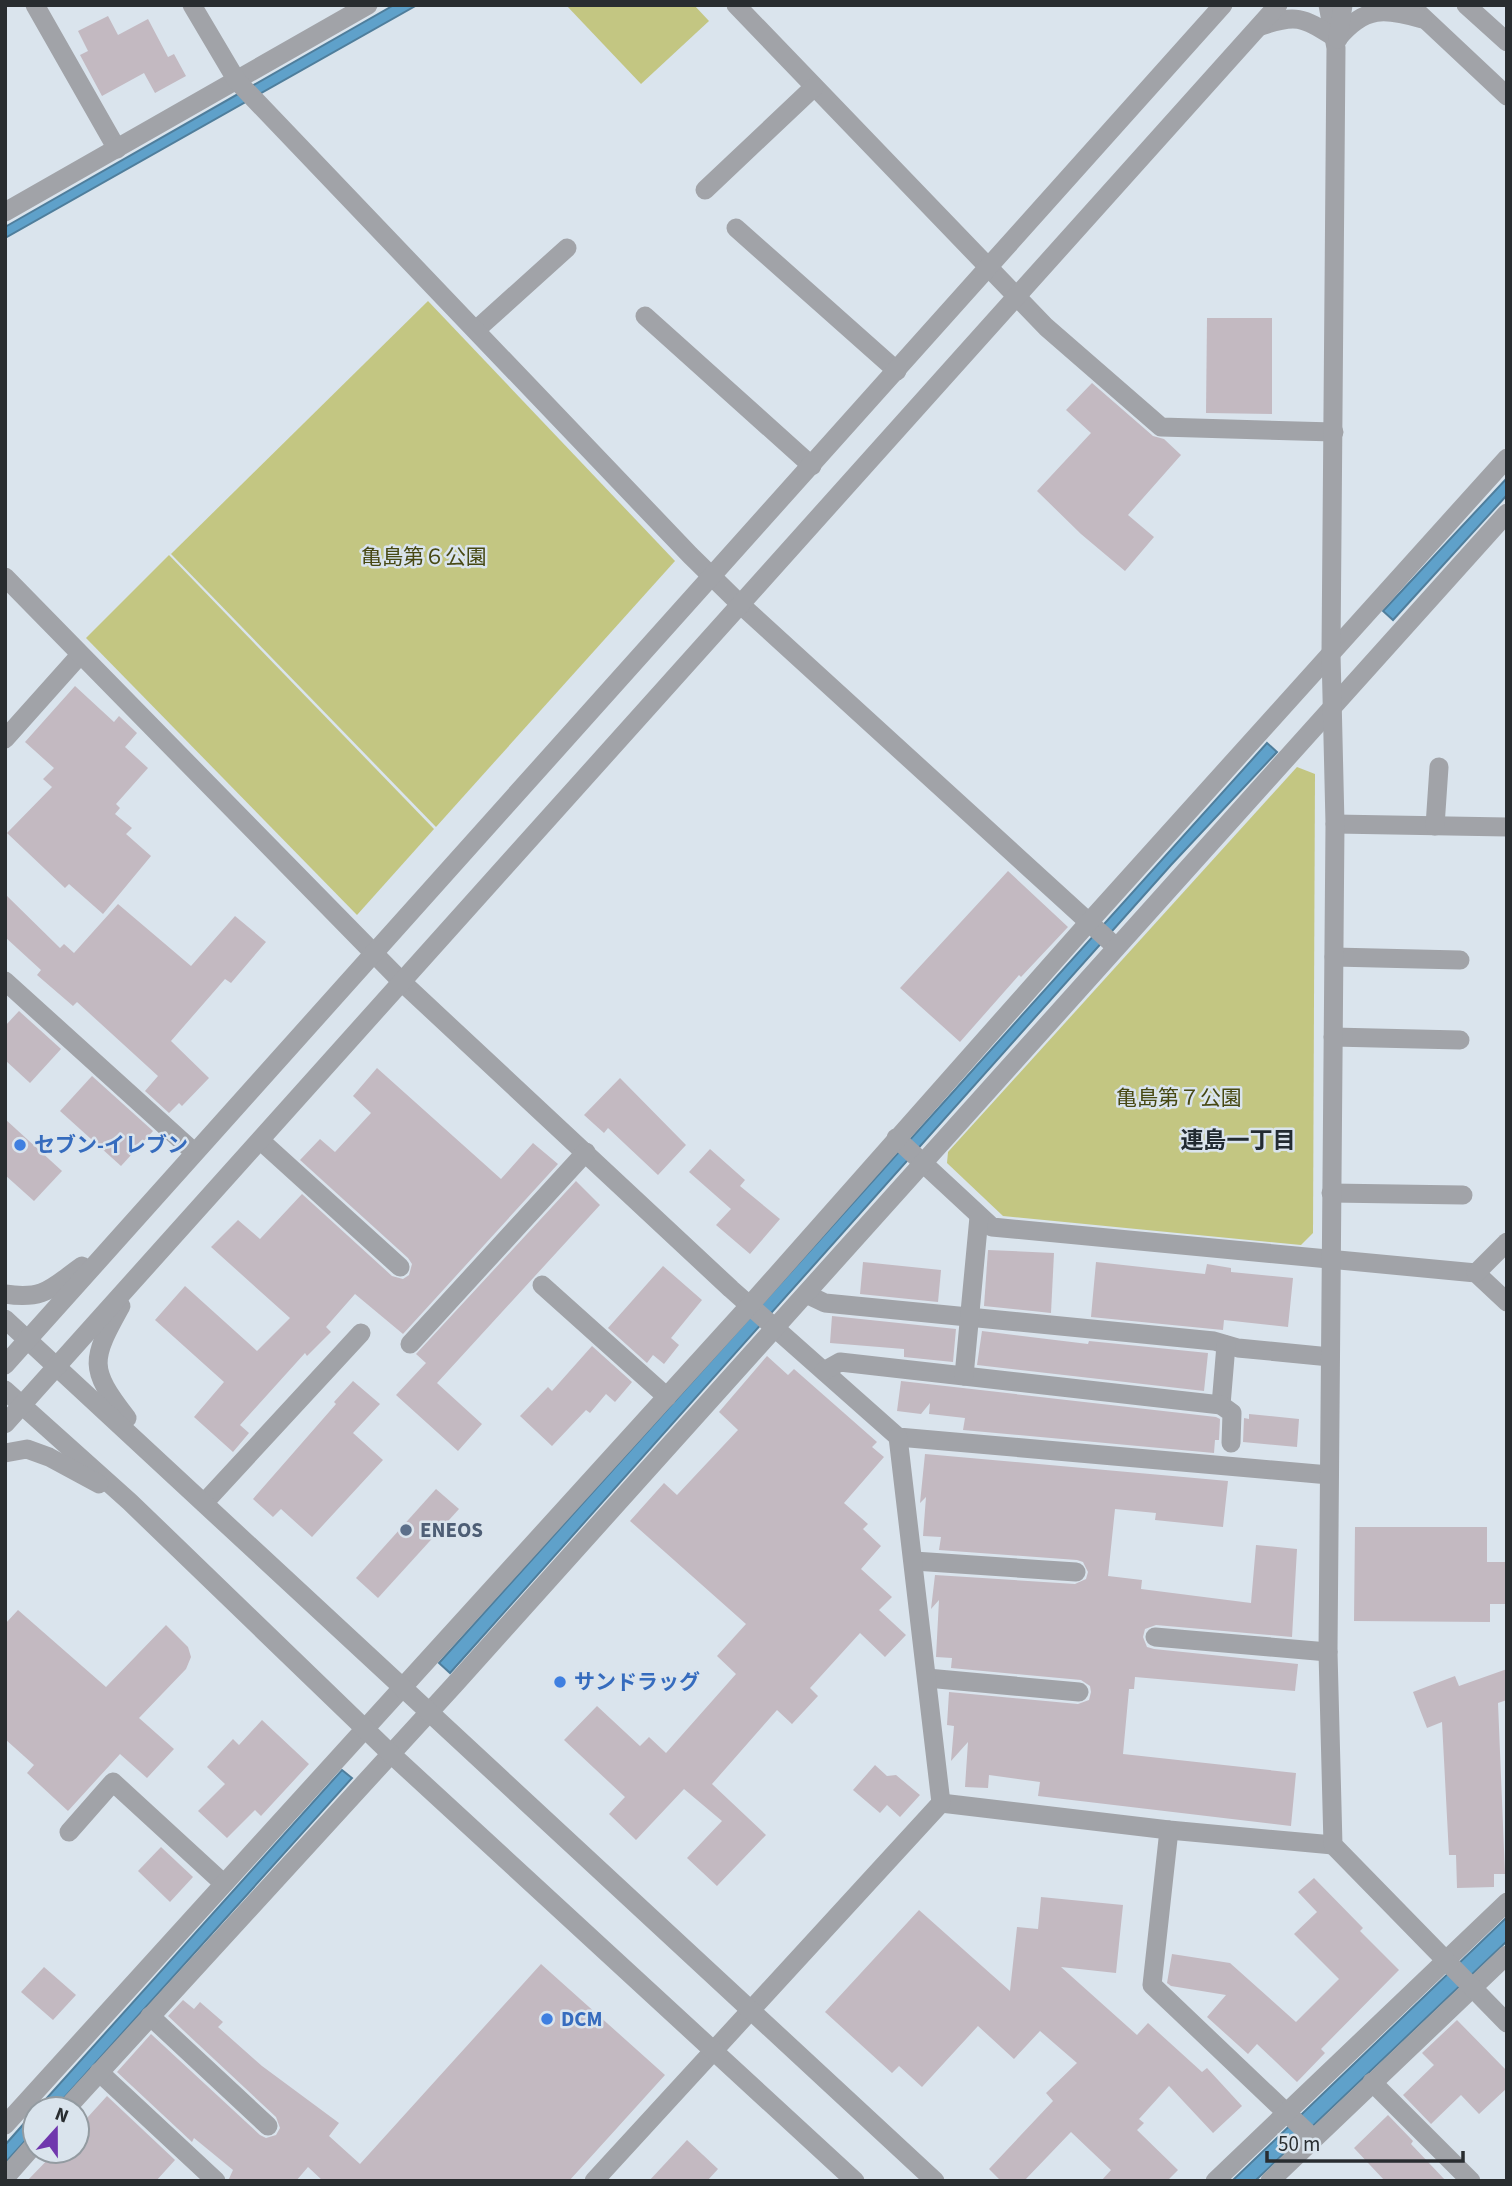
<svg xmlns="http://www.w3.org/2000/svg" width="1512" height="2186" viewBox="0 0 1512 2186" font-family="'Source Sans 3','Noto Sans JP',sans-serif">
<rect width="100%" height="100%" fill="#dae4ed"/>
<g fill="#c3c682">
<polygon points="566,5 694,5 709,21 641,84"/>
<polygon points="428,301 675,561 436,827 171,554"/>
<polygon points="169,555 434,829 357,915 86,638"/>
<polygon points="1297,767 1315,774 1313,1233 1301,1245 1003,1216 947,1163 948,1152"/>
</g>
<g fill="#5fa1ca" stroke="#4f7e9c" stroke-width="2">
<polygon points="394,5 417,5 5,238 5,227"/>
<polygon points="1507,478 1507,495 1393,620 1383,611"/>
<polygon points="1267,743 1277,752 1171,865 450,1673 439,1663"/>
<polygon points="342,1770 352,1778 54,2109 37,2109"/>
<polygon points="1507,1917 1507,1941 1255,2181 1232,2181"/>
<polygon points="35,2111 35,2130 5,2163 5,2145"/>
</g>
<g fill="#c3b9c1">
<polygon points="108,16 118,35 148,19 168,57 174,54 186,76 155,93 144,73 102,96 80,55 88,51 78,31"/>
<polygon points="1207,318 1272,318 1272,414 1206,413"/>
<polygon points="1092,383 1153,436 1164,439 1181,455 1128,515 1154,537 1125,571 1081,534 1037,491 1091,433 1066,410"/>
<polygon points="75,686 114,722 119,716 137,733 125,747 148,768 116,804 120,808 115,814 132,828 126,834 151,856 103,914 69,884 65,888 7,833 52,787 43,779 54,768 25,742"/>
<polygon points="1008,871 1068,927 1021,977 1019,975 960,1042 900,988"/>
<polygon points="5,894 60,948 64,944 74,953 118,904 191,966 235,916 266,942 231,983 225,979 171,1041 209,1078 182,1106 179,1103 169,1113 145,1091 158,1076 77,1002 73,1006 37,975 41,970 5,937"/>
<polygon points="19,1011 61,1049 30,1083 5,1060 5,1026"/>
<polygon points="377,1068 501,1179 533,1143 558,1164 403,1334 355,1294 326,1327 331,1332 307,1356 305,1353 240,1425 249,1433 233,1452 194,1417 224,1382 155,1320 185,1286 257,1351 290,1318 211,1247 238,1220 260,1239 302,1194 392,1276 403,1279 409,1275 412,1264 408,1258 300,1160 320,1139 335,1152 371,1113 353,1096"/>
<polygon points="92,1076 153,1131 121,1166 60,1111"/>
<polygon points="620,1078 686,1145 658,1175 608,1128 604,1133 584,1115"/>
<polygon points="5,1119 62,1171 34,1201 5,1175"/>
<polygon points="710,1149 745,1180 740,1186 780,1219 750,1254 716,1225 731,1209 689,1172"/>
<polygon points="576,1181 600,1205 437,1383 482,1424 458,1451 396,1395 426,1363 416,1354"/>
<polygon points="988,1250 1054,1253 1051,1313 984,1306"/>
<polygon points="863,1262 941,1270 938,1302 860,1294"/>
<polygon points="1096,1262 1205,1274 1207,1264 1231,1268 1231,1272 1293,1278 1288,1327 1224,1320 1223,1330 1091,1317"/>
<polygon points="663,1266 702,1300 671,1338 679,1345 664,1364 653,1355 647,1363 608,1328"/>
<polygon points="832,1316 956,1329 953,1362 904,1357 904,1349 830,1343"/>
<polygon points="982,1331 1088,1344 1089,1341 1208,1353 1204,1391 977,1365"/>
<polygon points="592,1346 632,1382 615,1402 606,1394 590,1413 586,1410 552,1446 520,1416 548,1387 552,1391"/>
<polygon points="767,1356 788,1375 794,1369 877,1442 872,1447 884,1457 844,1503 868,1524 863,1529 881,1546 861,1569 892,1597 879,1610 906,1635 885,1657 860,1633 810,1688 818,1696 792,1724 777,1710 712,1784 766,1835 717,1886 687,1858 722,1821 684,1789 636,1840 609,1814 625,1797 564,1740 597,1706 640,1746 649,1737 666,1753 736,1674 717,1656 746,1624 630,1521 664,1483 677,1495 738,1430 719,1412"/>
<polygon points="353,1381 380,1404 353,1433 383,1460 312,1537 281,1509 273,1517 253,1499 336,1404 334,1402"/>
<polygon points="901,1381 1216,1417 1220,1419 1219,1440 1215,1440 1214,1453 963,1430 965,1418 929,1414 930,1403 921,1414 897,1411"/>
<polygon points="1249,1414 1299,1419 1297,1447 1243,1442 1244,1418 1249,1419"/>
<polygon points="925,1454 1228,1481 1223,1527 1155,1520 1156,1513 1115,1509 1108,1576 1142,1580 1141,1589 1251,1603 1256,1545 1297,1549 1292,1637 1156,1625 1145,1629 1143,1637 1147,1647 1154,1649 1298,1664 1295,1691 1135,1677 1134,1689 1129,1689 1123,1754 1296,1773 1291,1826 1038,1796 1040,1782 989,1775 988,1788 965,1787 968,1742 951,1761 954,1726 947,1725 949,1692 1078,1704 1089,1700 1091,1692 1090,1686 1081,1680 951,1668 952,1658 936,1657 939,1600 931,1609 935,1575 1075,1584 1086,1579 1088,1572 1083,1562 1077,1560 939,1550 941,1537 923,1536 926,1497 920,1503"/>
<polygon points="436,1489 459,1509 378,1598 356,1578"/>
<polygon points="1355,1527 1487,1527 1487,1562 1507,1562 1507,1604 1490,1604 1490,1622 1354,1621"/>
<polygon points="18,1610 106,1687 166,1625 188,1647 191,1657 186,1669 139,1718 174,1749 147,1778 120,1754 68,1811 27,1773 34,1765 5,1739 5,1624"/>
<polygon points="1507,1669 1507,1700 1498,1703 1505,1874 1494,1874 1494,1887 1457,1888 1456,1855 1449,1855 1442,1722 1427,1728 1413,1692 1455,1676 1459,1686"/>
<polygon points="262,1720 309,1764 261,1816 255,1810 227,1838 198,1811 225,1784 207,1767 233,1739 239,1745"/>
<polygon points="875,1765 887,1776 896,1775 920,1795 900,1817 887,1805 880,1813 853,1790"/>
<polygon points="161,1847 193,1877 170,1902 138,1871"/>
<polygon points="1314,1878 1363,1928 1360,1931 1399,1970 1321,2049 1325,2053 1297,2082 1257,2044 1248,2054 1207,2017 1226,1995 1171,1986 1167,1983 1172,1954 1230,1963 1296,2022 1339,1979 1294,1934 1317,1912 1298,1892"/>
<polygon points="1041,1897 1123,1905 1116,1973 1061,1967 1137,2035 1148,2023 1202,2072 1207,2068 1242,2106 1213,2133 1169,2086 1139,2119 1144,2123 1137,2130 1178,2170 1167,2181 1101,2181 1111,2170 1071,2132 1024,2181 1001,2181 989,2169 1053,2101 1046,2093 1077,2063 1040,2031 1014,2059 978,2026 922,2087 899,2066 892,2073 825,2012 919,1910 1010,1991 1017,1927 1038,1929"/>
<polygon points="541,1964 665,2075 569,2181 323,2181 308,2167 296,2181 228,2181 233,2170 194,2138 192,2142 117,2072 151,2034 260,2135 266,2138 276,2135 280,2128 276,2117 168,2016 183,2000 194,2009 200,2002 223,2022 218,2027 262,2066 339,2123 329,2136 360,2164"/>
<polygon points="44,1967 76,1995 53,2020 21,1992"/>
<polygon points="1457,2020 1507,2071 1507,2088 1479,2114 1461,2095 1431,2124 1403,2095 1434,2065 1422,2053"/>
<polygon points="107,2096 175,2160 156,2181 27,2181 56,2151 77,2151 77,2129"/>
<polygon points="1388,2115 1413,2141 1411,2144 1446,2181 1385,2181 1354,2148"/>
<polygon points="687,2140 718,2169 707,2181 649,2181"/>
</g>
<g fill="none" stroke-linecap="round" stroke-linejoin="round">
<g stroke="#a1a3a8" stroke-width="19">
<polyline points="35,5 117,149"/>
<polyline points="736,5 1046,327 1161,427 1334,432"/>
<polyline points="705,190 814,87"/>
<polyline points="5,212 368,5"/>
<polyline points="736,228 897,371"/>
<polyline points="645,316 812,466"/>
<polyline points="476,330 567,248"/>
<polyline points="741,605 1116,947"/>
<polyline points="5,739 80,655"/>
<polyline points="1335,824 1507,827"/>
<polyline points="1435,826 1439,767"/>
<polyline points="1334,957 1460,960"/>
<polyline points="5,981 194,1152"/>
<polyline points="403,983 731,1289 898,1437 1329,1475"/>
<polyline points="1333,1037 1460,1040"/>
<polyline points="896,1138 992,1227 1476,1273 1507,1302"/>
<polyline points="261,1141 400,1267"/>
<polyline points="1331,1193 1463,1195"/>
<polyline points="1476,1273 1507,1242"/>
<polyline points="542,1285 667,1397"/>
<polyline points="806,1294 825,1303 1214,1341 1238,1348 1330,1357"/>
<polyline points="410,1344 586,1152"/>
<polyline points="1226,1345 1221,1405 1232,1413 1231,1443"/>
<polyline points="824,1371 840,1362 1221,1405"/>
<polyline points="964,1376 979,1217"/>
<polyline points="204,1503 361,1333"/>
<polyline points="914,1561 1076,1572"/>
<polyline points="1155,1637 1328,1652"/>
<polyline points="927,1678 1079,1692"/>
<polyline points="941,1803 1169,1830 1333,1845"/>
<polyline points="1169,1830 1152,1985 1314,2139"/>
<polyline points="69,1832 113,1782 223,1883"/>
<polyline points="150,2016 268,2126"/>
<polyline points="99,2072 216,2181"/>
<polyline points="1372,2082 1471,2181"/>
<polyline points="66,2109 455,1684 1507,513"/>
<polyline points="5,2125 750,1305 1089,922 1507,458"/>
<polyline points="5,2178 35,2144"/>
<polyline points="594,2181 941,1803 898,1437"/>
<polyline points="1215,2181 1507,1902"/>
<polyline points="1270,2181 1507,1955"/>
</g>
<g stroke="#a1a3a8" stroke-width="19">
<polyline points="192,5 237,81 690,555 741,605"/>
<polyline points="1328,5 1336,48 1331,653 1335,824 1328,1652 1333,1845 1507,2023"/>
<polyline points="1410,5 1507,96"/>
<polyline points="1466,5 1507,42"/>
<path d="M1261,26C1296,14 1302,17 1334,37"/>
<path d="M1338,38C1365,6 1385,8 1422,19"/>
<polyline points="1338,39 1343,5"/>
<polyline points="5,577 403,983"/>
<path d="M5,1294C45,1300 51,1288 82,1266"/>
<path d="M121,1306C91,1360 88,1368 127,1418"/>
<polyline points="5,1319 935,2181"/>
<polyline points="5,1365 1223,5"/>
<polyline points="5,1390 130,1502 390,1753 855,2181"/>
<polyline points="5,1424 1278,5"/>
<polyline points="5,1453 27,1449 49,1457 99,1484"/>
</g>
</g>
<g fill="#3f7fe0" stroke="#dae4ed" stroke-width="2.5">
<circle cx="20" cy="1145" r="7"/>
<circle cx="560" cy="1682" r="7"/>
<circle cx="547" cy="2019" r="7"/>
</g>
<circle fill="#5c6f8a" stroke="#dae4ed" stroke-width="2.5" cx="406" cy="1530" r="7"/>
<g text-anchor="middle" dominant-baseline="central" stroke-width="5" stroke-linejoin="round" paint-order="stroke">
<g font-size="21" fill="#474813" stroke="#dae4ed">
<text x="424" y="557">亀島第６公園</text>
<text x="1179" y="1098">亀島第７公園</text>
</g>
<g font-size="21" font-weight="bold" fill="#366cbe" stroke="#dae4ed" text-anchor="start">
<text x="34" y="1145">セブン-イレブン</text>
<text x="574" y="1682">サンドラッグ</text>
<text x="561" y="2019">DCM</text>
</g>
<g font-size="21" font-weight="bold" fill="#4e5e75" stroke="#dae4ed" text-anchor="start">
<text x="420" y="1530">ENEOS</text>
</g>
<g font-size="23" font-weight="bold" fill="#222b31" stroke="#dae4ed">
<text x="1238" y="1140">連島一丁目</text>
</g>
</g>
<rect width="1512" height="2186" fill="none" stroke="#292d30" stroke-width="14"/>
<g transform="translate(56 2130) rotate(21)"><circle r="33" fill="#dae4ed" stroke="#939ba1" stroke-width="2"/>
<path d="M0-5L12 26L0 18L-12 26Z" fill="#7037ad"/>
<text y="-10" font-size="19" font-weight="bold" text-anchor="middle" fill="#292d30">N</text>
</g>
<path d="M1267 2151v10h196v-10" fill="none" stroke="#292d30" stroke-width="3.5"/>
<text x="1278" y="2151" font-size="21" fill="#292d30" stroke="#dae4ed" stroke-width="5" paint-order="stroke">50 m</text>
</svg>
